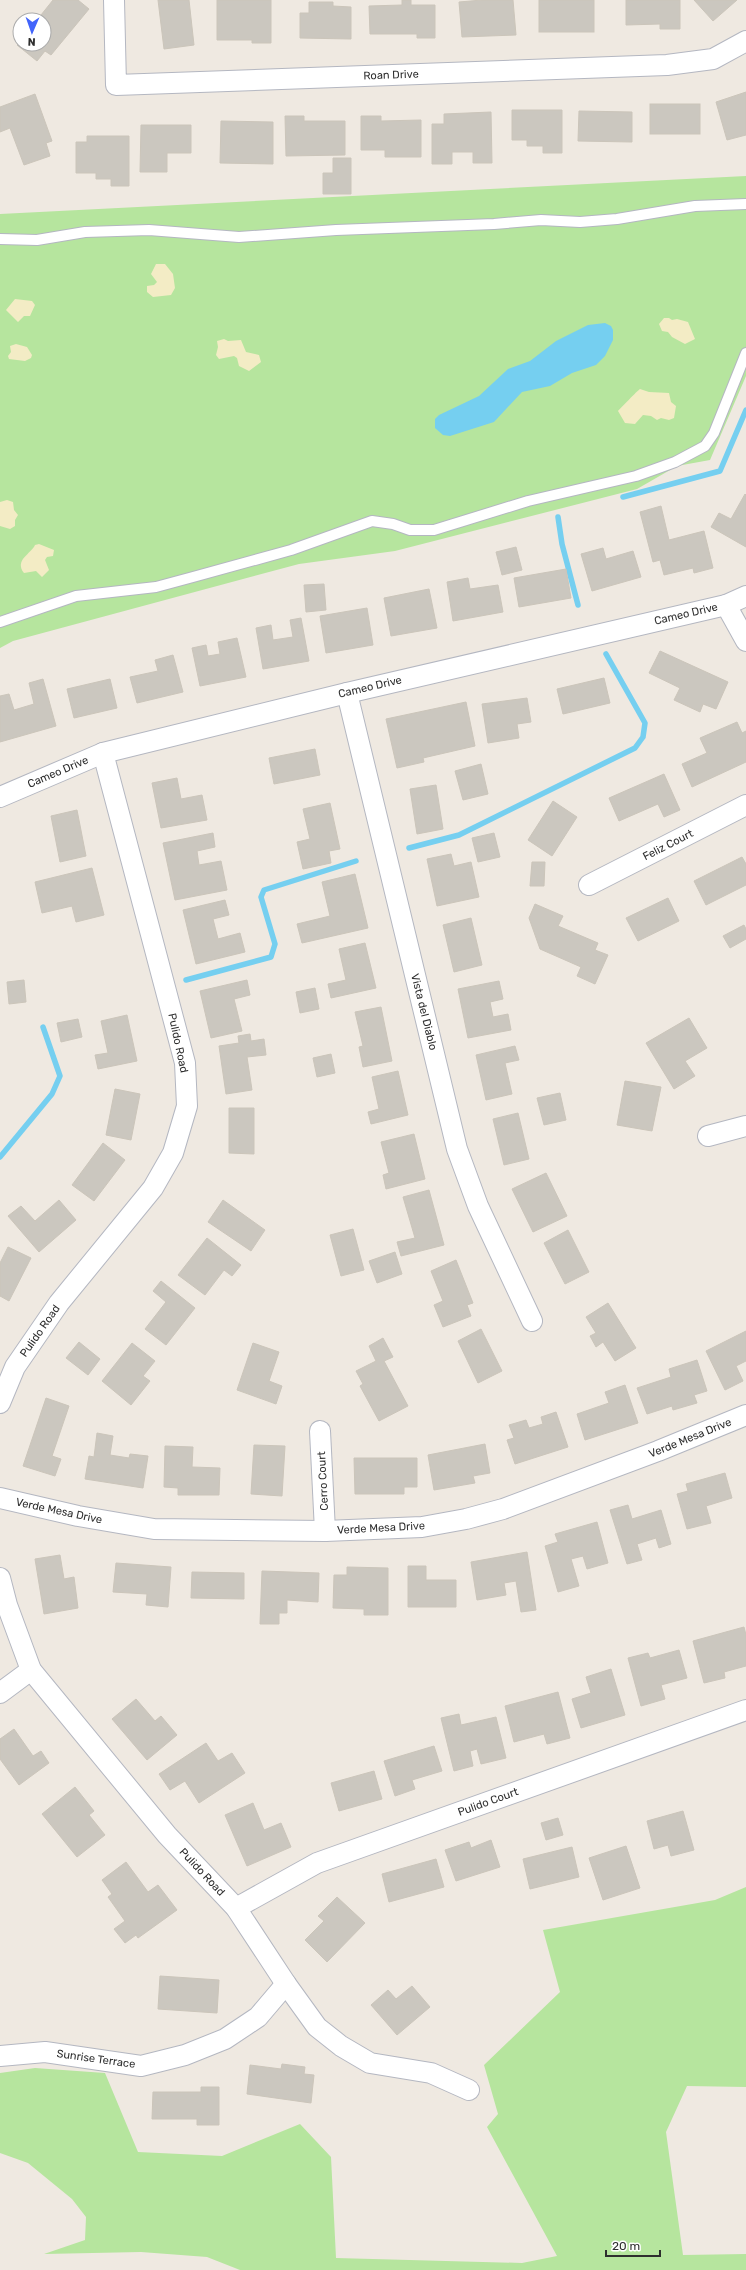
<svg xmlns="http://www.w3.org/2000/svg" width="746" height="2270" viewBox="0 0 746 2270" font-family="Rubik,sans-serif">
<rect width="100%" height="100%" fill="#efe9e1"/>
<g fill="#b6e59e">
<polygon points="746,176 746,376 710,460 677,466 637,489 395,551 299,564 13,641 0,648 0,214"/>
<polygon points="746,1887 746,2087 687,2086 666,2132 683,2255 746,2254 746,2270 240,2270 207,2257 141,2252 44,2254 85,2240 86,2217 72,2199 28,2163 0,2153 0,2073 35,2068 105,2073 138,2152 222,2156 300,2124 331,2157 336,2258 522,2263 557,2256 487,2127 498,2114 484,2065 560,1992 543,1930 715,1900"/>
</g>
<g fill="#f3ecc5">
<polygon points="156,264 165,264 173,274 175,288 171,295 153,297 147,292 147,286 154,285 157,282 151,274"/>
<polygon points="15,299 32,301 35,305 30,316 24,316 18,322 6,310"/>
<polygon points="664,318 669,318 672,320 677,319 688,322 695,339 685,344 672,337 668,332 662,331 659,324"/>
<polygon points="224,339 228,341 241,340 246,352 259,355 261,362 249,371 239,366 237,358 234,356 219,359 216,355 218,347 217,341"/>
<polygon points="16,344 27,347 32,355 31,358 25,361 9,359 8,356 11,352 10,346"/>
<path d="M640,389L649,392L669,393L671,402L676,406L674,418L669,420L661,418L657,420L651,416L643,415L635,424L625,423L618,411C621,408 637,391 640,389Z"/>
<polygon points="7,500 13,502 14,510 18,515 15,520 15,526 10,529 0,526 0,502"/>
<path d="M39,544L54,550L53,556L47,557L45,560L49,570L42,577L36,571L24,573C14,560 31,554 35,545Z"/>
</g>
<polygon fill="#75cff0" points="605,323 611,326 613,330 613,340 605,356 596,365 572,373 550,386 522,392 494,422 450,436 443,435 435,428 435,419 439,415 479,396 508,369 530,361 556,341 588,325"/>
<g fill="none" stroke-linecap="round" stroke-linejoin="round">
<g stroke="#75cff0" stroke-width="5.5">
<polyline points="623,497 720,471 746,410"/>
<polyline points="558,517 562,544 578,605"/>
<polyline points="409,848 459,835 635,748 643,737 645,723 606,654"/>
<polyline points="186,980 271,957 275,944 261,897 264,890 356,861"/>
<polyline points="0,1157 52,1094 60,1076 43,1027"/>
</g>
</g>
<g fill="#cbc7bf" stroke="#cbc5ba">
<polygon points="53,0 78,0 89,9 51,55 45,51 37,61 17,45 20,42 20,44 44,44 44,20 37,20"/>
<polygon points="158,0 189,0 194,45 164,49"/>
<polygon points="217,0 271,0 271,43 252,43 252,40 217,40"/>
<polygon points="402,0 411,0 411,5 435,5 435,38 417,38 417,34 370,34 369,6 402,5"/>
<polygon points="482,0 513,0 516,35 462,37 459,2"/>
<rect x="539" y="0" width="55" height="32"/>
<polygon points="626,0 680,0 680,29 660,29 660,24 626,25"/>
<polygon points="694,0 737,0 713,21"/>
<polygon points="309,2 333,2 333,6 351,7 351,39 300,38 300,13 309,13"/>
<polygon points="746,92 746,135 727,140 716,102"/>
<polygon points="35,94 52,141 46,143 50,156 24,165 10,128 0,132 0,107"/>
<rect x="650" y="104" width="50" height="30"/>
<polygon points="512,110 562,110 562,153 543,153 543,146 527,146 527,140 512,140"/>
<polygon points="579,111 632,112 632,142 578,141"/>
<polygon points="491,112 492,163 473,163 473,152 452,152 452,164 432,164 432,124 444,124 444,114"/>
<polygon points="285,116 304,116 304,121 345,121 345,155 286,156"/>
<polygon points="361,116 381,116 381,121 421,120 421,157 385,157 385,150 361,150"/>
<polygon points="221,121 273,122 273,164 220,163"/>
<polygon points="141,125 191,125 191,153 167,153 167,172 140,172"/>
<polygon points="87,136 129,136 129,186 111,186 111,179 96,179 96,173 76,173 76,142 87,142"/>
<polygon points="333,158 351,158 351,194 323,194 323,173 333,173"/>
<polygon points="745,494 746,495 746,547 711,527 719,513 731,519"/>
<polygon points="661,506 669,540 704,531 713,568 694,573 693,568 664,575 660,560 653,562 640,512"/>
<polygon points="516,547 522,570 502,575 496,552"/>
<polygon points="603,548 606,559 633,551 641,577 592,591 581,554"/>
<polygon points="566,569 571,598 519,607 514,578"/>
<polygon points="468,578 470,589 498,585 503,612 453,621 447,582"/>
<polygon points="324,584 326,610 306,612 304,585"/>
<polygon points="429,589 437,628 391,636 384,598"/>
<polygon points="367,608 373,645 326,653 320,616"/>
<polygon points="301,618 309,661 263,669 256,628 271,625 273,640 293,637 290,620"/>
<polygon points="237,638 246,677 200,686 192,648 206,645 208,656 220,654 218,642"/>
<polygon points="660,651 728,682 716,709 703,704 700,712 674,700 680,688 649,673"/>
<polygon points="173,655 183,692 137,703 130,677 158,671 155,660"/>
<polygon points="604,678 610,703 563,714 557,689"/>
<polygon points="43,679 56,726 0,742 0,696 9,694 14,710 34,704 29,683"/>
<polygon points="110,679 117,708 74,718 67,689"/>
<polygon points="527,698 531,722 517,724 519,738 488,743 482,704"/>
<polygon points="466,702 475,746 423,758 424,762 397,768 386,719"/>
<polygon points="737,722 742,733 746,731 746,762 692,787 682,764 707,753 700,738"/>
<polygon points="315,749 320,775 274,784 269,758"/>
<polygon points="481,764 488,794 463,800 455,771"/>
<polygon points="664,774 680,810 664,817 658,804 619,821 609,798"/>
<polygon points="177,778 181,799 202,795 207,820 161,828 152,783"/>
<polygon points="436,785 443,829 417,834 410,789"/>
<polygon points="553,801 577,817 552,856 528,840"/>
<polygon points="330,803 340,849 329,851 331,863 303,869 297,842 310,839 303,809"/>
<polygon points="77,810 86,856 60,862 51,816"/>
<polygon points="213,833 215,847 197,851 199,865 221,861 227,890 175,900 163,843"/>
<polygon points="494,833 500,857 478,862 472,838"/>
<polygon points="451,854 454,866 471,862 479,897 437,906 427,859"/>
<polygon points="742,857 746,864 746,885 706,905 694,881"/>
<polygon points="532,862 545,862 544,886 530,886"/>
<polygon points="92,868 104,915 76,922 72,906 42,913 35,882"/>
<polygon points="355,874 368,928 302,943 297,924 330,916 322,882"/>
<polygon points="668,898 679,921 638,941 626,918"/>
<polygon points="225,900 229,915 213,919 218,939 240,933 245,952 196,964 183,910"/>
<polygon points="535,904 563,916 558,926 598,943 595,950 608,955 595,984 577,976 581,967 540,949 529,918"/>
<polygon points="471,918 482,965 454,972 443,925"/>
<polygon points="744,925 746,929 746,939 730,948 723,936"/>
<polygon points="365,943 376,988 331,998 328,984 346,980 339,949"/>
<polygon points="24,980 26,1002 9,1004 7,982"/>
<polygon points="247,980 250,995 234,999 242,1031 211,1038 200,991"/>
<polygon points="499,981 503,999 490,1002 493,1017 508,1014 511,1030 468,1038 458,989"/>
<polygon points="315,988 319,1009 300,1013 296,992"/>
<polygon points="381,1007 392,1061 363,1067 359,1047 363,1046 355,1012"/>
<polygon points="127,1015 137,1061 98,1069 95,1055 108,1053 101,1021"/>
<polygon points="689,1018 707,1048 685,1061 695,1076 674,1089 646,1043"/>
<polygon points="78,1019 82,1037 61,1042 57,1023"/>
<polygon points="250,1034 251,1041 264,1039 266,1055 247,1057 252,1090 226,1094 219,1046 239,1043 238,1036"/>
<polygon points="515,1046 519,1060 505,1063 512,1094 486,1100 476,1055"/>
<polygon points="331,1054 335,1073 317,1077 313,1058"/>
<polygon points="398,1071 408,1115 371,1124 368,1112 379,1109 372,1077"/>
<polygon points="625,1081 661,1087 652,1131 617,1125"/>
<polygon points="115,1089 140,1094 131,1140 106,1135"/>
<polygon points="560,1093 566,1120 544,1125 537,1098"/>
<polygon points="229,1108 254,1108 254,1154 229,1153"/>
<polygon points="518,1113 529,1159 504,1165 493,1119"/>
<polygon points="414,1134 425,1179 386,1189 383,1175 389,1173 381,1142"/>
<polygon points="103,1143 125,1160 94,1201 72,1185"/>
<polygon points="546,1173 567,1216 533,1232 512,1189"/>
<polygon points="429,1190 444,1245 401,1256 397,1242 415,1238 403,1197"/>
<polygon points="59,1200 76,1220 39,1252 8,1216 21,1206 35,1221"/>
<polygon points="223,1200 265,1230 251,1251 208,1222"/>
<polygon points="353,1229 364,1270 341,1276 330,1235"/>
<polygon points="568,1230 589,1272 565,1284 544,1243"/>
<polygon points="207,1238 241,1265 232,1276 224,1270 205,1295 178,1275"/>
<polygon points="8,1247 31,1258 9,1301 0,1296 0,1263"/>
<polygon points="395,1252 402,1274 377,1283 369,1261"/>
<polygon points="456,1260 473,1303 467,1305 471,1316 443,1327 434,1305 443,1301 431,1271"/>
<polygon points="161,1281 195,1308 166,1345 145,1329 166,1302 153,1291"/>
<polygon points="608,1303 636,1348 615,1361 603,1342 596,1347 590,1336 596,1333 586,1317"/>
<polygon points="481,1329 502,1371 478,1383 458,1341"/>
<polygon points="746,1331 746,1361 736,1366 743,1381 725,1390 706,1351"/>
<polygon points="383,1338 393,1357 384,1361 408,1406 379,1421 360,1386 363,1384 356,1371 376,1361 369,1346"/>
<polygon points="79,1342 100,1359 88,1375 66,1358"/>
<polygon points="132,1343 155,1361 143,1376 150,1381 131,1405 102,1381"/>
<polygon points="253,1343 279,1352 269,1381 282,1386 276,1404 237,1390"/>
<polygon points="697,1360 707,1391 694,1395 697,1403 673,1410 672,1406 647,1414 637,1388 671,1377 669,1369"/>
<polygon points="625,1385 638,1423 585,1440 577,1414 609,1403 605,1392"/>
<polygon points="46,1398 69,1406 52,1456 61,1459 55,1476 23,1466"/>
<polygon points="556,1412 568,1447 515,1464 507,1440 514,1438 509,1425 526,1420 529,1428 543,1424 541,1417"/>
<polygon points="97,1433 113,1436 110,1455 129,1458 130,1454 148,1456 143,1488 85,1479 89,1456 94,1457"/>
<polygon points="485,1444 490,1473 473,1476 475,1483 434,1490 428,1455"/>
<polygon points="254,1445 285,1446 282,1496 251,1494"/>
<polygon points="165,1446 193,1447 192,1467 220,1468 219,1495 178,1495 178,1488 164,1487"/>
<polygon points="354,1458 417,1458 417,1487 404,1487 404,1494 355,1494"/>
<polygon points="725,1473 732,1498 706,1506 711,1523 687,1529 677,1494 688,1491 686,1484"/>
<polygon points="628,1505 632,1519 661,1510 671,1544 659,1548 656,1538 637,1544 642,1560 627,1564 610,1510"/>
<polygon points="597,1522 608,1563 587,1569 583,1556 571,1559 579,1586 558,1592 545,1546 558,1542 555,1534"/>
<polygon points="527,1552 536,1610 521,1612 516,1581 504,1583 506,1595 477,1600 471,1562"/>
<polygon points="60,1555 64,1579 74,1577 78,1608 44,1614 35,1559"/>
<polygon points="116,1563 171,1567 168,1607 146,1605 147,1594 113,1592"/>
<polygon points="408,1566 426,1566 426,1580 456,1580 456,1607 408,1607"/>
<polygon points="347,1567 388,1568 388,1615 364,1615 364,1609 333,1608 334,1575 347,1575"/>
<polygon points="262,1571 319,1573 318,1602 287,1600 287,1613 279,1613 279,1624 260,1624"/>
<polygon points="192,1572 244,1573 244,1599 191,1598"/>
<polygon points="744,1627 746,1635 746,1666 724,1672 725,1678 704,1683 693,1641"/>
<polygon points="679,1650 687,1678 661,1685 665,1699 641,1706 628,1658 648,1653 650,1658"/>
<polygon points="611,1669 625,1715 581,1728 572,1699 591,1693 586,1677"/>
<polygon points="558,1692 570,1738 547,1744 544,1734 514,1742 505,1706"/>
<polygon points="136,1699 155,1721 161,1716 177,1735 147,1760 112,1719"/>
<polygon points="459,1714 461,1725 496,1717 506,1758 481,1764 477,1749 470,1751 473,1766 454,1771 441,1718"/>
<polygon points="14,1729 33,1756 41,1751 49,1763 19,1785 0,1759 0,1739"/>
<polygon points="206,1743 218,1761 232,1753 245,1773 199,1803 185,1781 170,1790 159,1774"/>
<polygon points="434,1746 442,1771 412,1780 415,1789 395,1796 384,1761"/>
<polygon points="374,1771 382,1799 339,1811 331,1783"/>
<polygon points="75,1787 94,1811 89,1815 105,1835 77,1857 42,1814"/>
<polygon points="253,1803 264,1830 281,1823 291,1847 247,1866 225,1815"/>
<polygon points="683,1811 694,1850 671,1856 668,1845 654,1849 647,1821"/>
<polygon points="558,1818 563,1835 546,1840 541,1823"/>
<polygon points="491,1840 500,1867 456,1881 445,1850 469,1842 471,1848"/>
<polygon points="626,1846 640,1888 603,1900 589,1858"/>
<polygon points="572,1847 579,1877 530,1889 523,1859"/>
<polygon points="436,1859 444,1887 389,1902 382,1874"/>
<polygon points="126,1862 148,1892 158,1885 177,1910 138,1938 136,1935 125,1943 114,1929 125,1921 108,1897 112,1894 102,1880"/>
<polygon points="337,1897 365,1923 327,1962 305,1940 324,1921 318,1916"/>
<polygon points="160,1976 219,1980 217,2013 158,2009"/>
<polygon points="412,1986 430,2007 397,2035 371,2005 388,1990 396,1999"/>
<polygon points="282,2064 305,2067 304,2074 314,2075 311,2103 247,2094 250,2065 281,2069"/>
<polygon points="201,2087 219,2087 219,2125 197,2125 197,2119 152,2119 153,2092 201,2092"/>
</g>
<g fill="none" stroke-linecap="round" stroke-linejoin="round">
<defs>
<g id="service">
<polyline points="0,239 37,240 85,232 149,230 239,237 336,230 494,224 541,220 580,222 617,219 695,206 746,204"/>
<polyline points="0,622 76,596 156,587 193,577 291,550 372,521 393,524 410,530 434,530 528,501 636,476 675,462 705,446 714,433 746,353"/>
</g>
<g id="minor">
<polyline points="114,0 116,85 667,65 713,59 746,41"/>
<polyline points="726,605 746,641"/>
<polyline points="347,693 457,1149 478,1206 532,1321"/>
<polyline points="0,797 103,753 347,693 726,605 746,596"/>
<polyline points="589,885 746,805"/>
<polyline points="708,1136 746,1126"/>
<polyline points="0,1403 15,1367 59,1303 153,1188 173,1153 187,1106 185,1063 103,753"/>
<polyline points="320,1431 325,1531"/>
<polyline points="0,1498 78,1516 154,1529 325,1531 422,1527 466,1519 503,1509 658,1451 746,1415"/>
<polyline points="0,1578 7,1605 31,1670 167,1835 236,1908 286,1984 317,2027 341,2046 370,2063 431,2073 469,2090"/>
<polyline points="0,1693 31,1670"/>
<polyline points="236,1908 317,1863 746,1710"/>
<polyline points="0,2056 45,2052 141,2066 185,2055 225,2039 258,2017 286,1984"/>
</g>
</defs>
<use href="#service" stroke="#b4b7c1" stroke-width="12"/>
<use href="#minor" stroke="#b4b7c1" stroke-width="22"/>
<use href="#service" stroke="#fff" stroke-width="10"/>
<use href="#minor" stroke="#fff" stroke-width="20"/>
</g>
<g text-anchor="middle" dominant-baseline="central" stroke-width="3" stroke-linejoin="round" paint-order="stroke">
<g font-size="11" fill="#2e2e2e" stroke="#fff">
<text transform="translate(391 75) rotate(-2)">Roan Drive</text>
<text transform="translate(686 614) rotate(-13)">Cameo Drive</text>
<text transform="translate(370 687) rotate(-13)">Cameo Drive</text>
<text transform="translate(58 772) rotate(-23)">Cameo Drive</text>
<text transform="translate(668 845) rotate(-27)">Feliz Court</text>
<text transform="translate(424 1012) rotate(76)">Vista del Diablo</text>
<text transform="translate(178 1043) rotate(78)">Pulido Road</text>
<text transform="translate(40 1331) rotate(-55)">Pulido Road</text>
<text transform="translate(690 1438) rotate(-22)">Verde Mesa Drive</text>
<text transform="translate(323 1481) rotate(-93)">Cerro Court</text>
<text transform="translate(59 1511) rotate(12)">Verde Mesa Drive</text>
<text transform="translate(381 1528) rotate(-3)">Verde Mesa Drive</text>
<text transform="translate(488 1802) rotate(-20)">Pulido Court</text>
<text transform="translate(202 1872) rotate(47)">Pulido Road</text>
<text transform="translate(96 2059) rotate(8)">Sunrise Terrace</text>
</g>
</g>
<g transform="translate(32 32) rotate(182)"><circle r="19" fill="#ffffff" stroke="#ababab"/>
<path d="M0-3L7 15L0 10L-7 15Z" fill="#4264fb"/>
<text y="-6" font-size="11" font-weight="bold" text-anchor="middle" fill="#2e2e2e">N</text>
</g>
<path d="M606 2250v6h54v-6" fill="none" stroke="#2e2e2e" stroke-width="2"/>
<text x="612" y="2250" font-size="12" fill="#2e2e2e" stroke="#ffffff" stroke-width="3" paint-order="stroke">20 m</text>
</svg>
